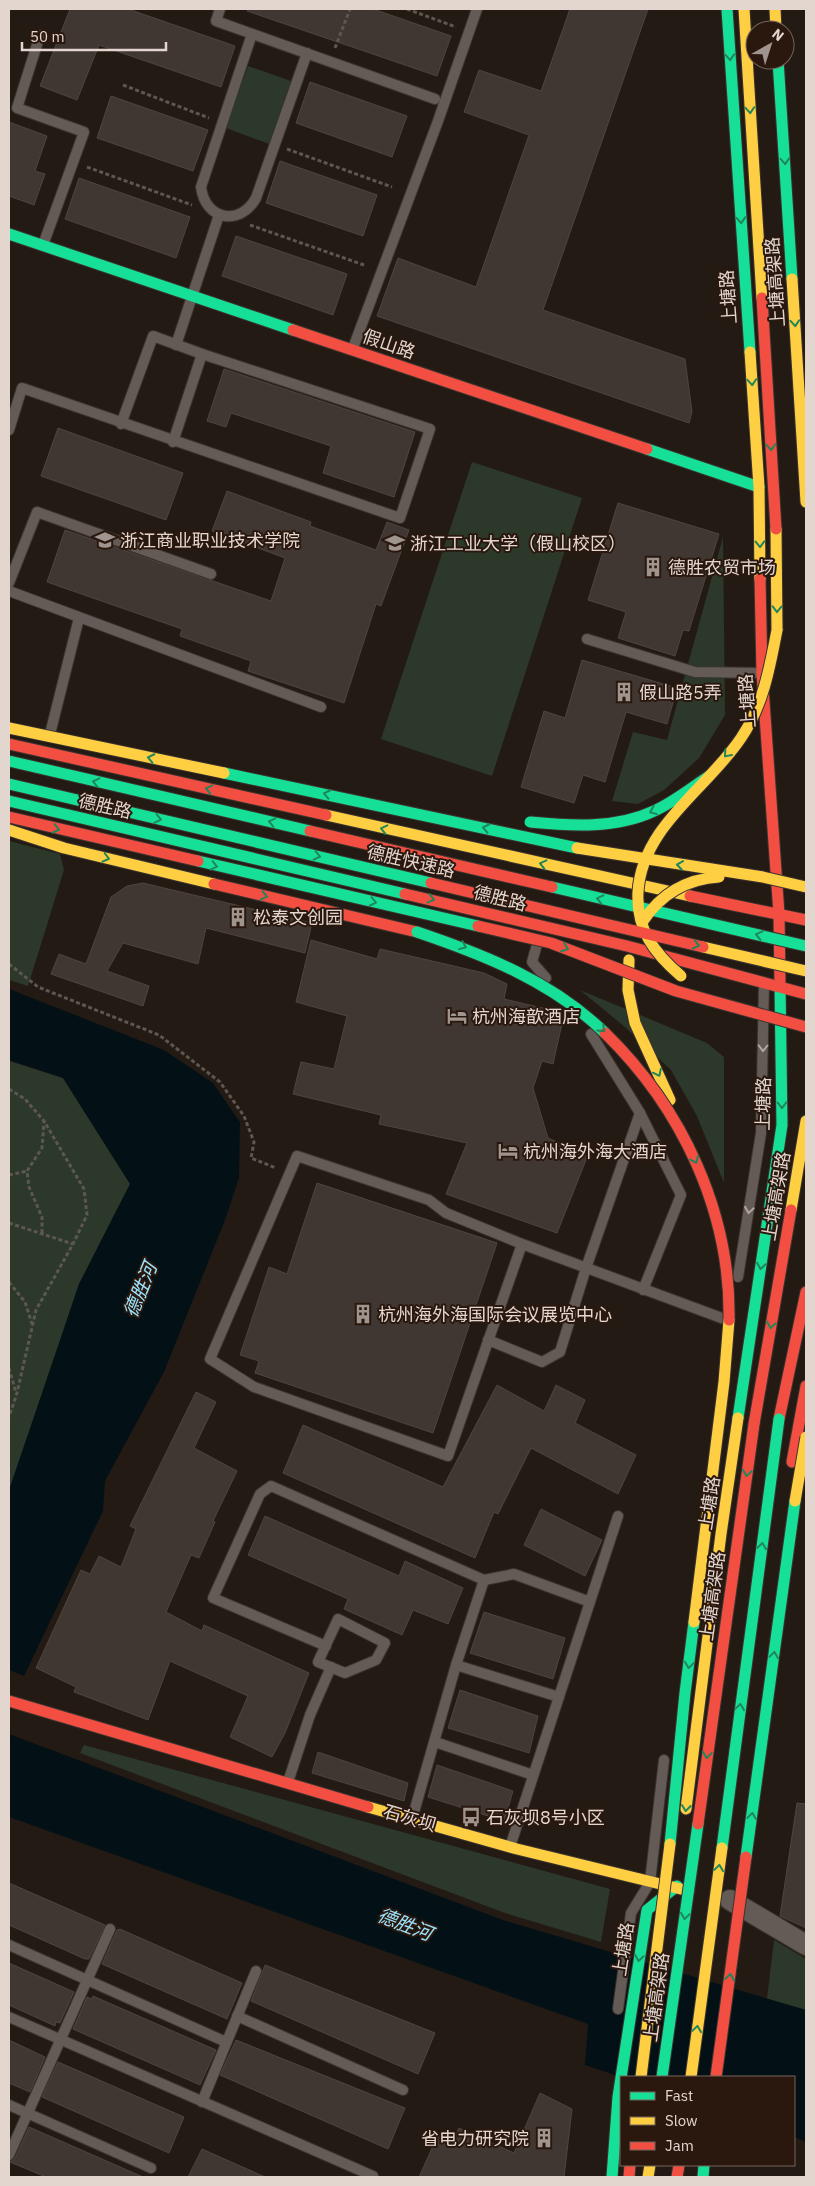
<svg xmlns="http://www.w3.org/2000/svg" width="815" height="2186" viewBox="0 0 815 2186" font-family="'IBM Plex Sans','Noto Sans SC',sans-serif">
<rect width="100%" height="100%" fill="#241a14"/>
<g fill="#2b382a">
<polygon points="248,66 291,81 269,144 226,128"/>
<polygon points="472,462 582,498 492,776 381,739"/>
<polygon points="723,537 725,715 699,758 664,790 638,804 612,801 633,732 667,740"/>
<polygon points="9,841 60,854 64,870 28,986 9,980"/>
<polygon points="580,990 707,1043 724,1057 724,1183 697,1116 671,1070 625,1027"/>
<polygon points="9,1061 63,1078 130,1184 79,1284 9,1496"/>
<polygon points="84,1745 610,1889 601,1942 505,1913 80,1753"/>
<polygon points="774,1940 806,1959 806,2010 767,1999"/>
</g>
<g fill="#031117">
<polygon points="9,989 164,1050 213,1083 240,1122 239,1178 225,1220 164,1372 105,1481 103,1511 24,1676 9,1670 9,1490 79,1284 130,1184 63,1078 9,1060"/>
<polygon points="9,1734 503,1920 806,2010 806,2142 794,2137 794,2077 621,2077 585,2065 588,2024 9,1817"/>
</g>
<g fill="#403632" stroke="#4e4540">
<polygon points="70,9 128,9 235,46 221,87 99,45 77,100 40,86"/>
<polygon points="248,9 373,9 451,36 437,76 247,11"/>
<polygon points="570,9 648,9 543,310 685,359 692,412 689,423 377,316 398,258 476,287 529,135 464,112 479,70 541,91"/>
<polygon points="310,82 407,116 392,157 296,123"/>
<polygon points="111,96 208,130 193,171 97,138"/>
<polygon points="9,122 47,136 35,171 45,174 34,205 9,196"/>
<polygon points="280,161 377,195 363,236 266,203"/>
<polygon points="79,178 190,217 176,258 65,219"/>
<polygon points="236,236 347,274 333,315 222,276"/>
<polygon points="224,369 415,432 394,497 323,473 331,446 231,413 226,427 207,421"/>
<polygon points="58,428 183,473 166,520 41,476"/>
<polygon points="227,491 311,522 310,526 376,550 387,522 409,530 381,606 376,604 344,703 248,671 251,661 180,636 182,629 47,582 65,530 271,601 285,558 212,531"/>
<polygon points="618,503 719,534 689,631 683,630 675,656 618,638 626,612 588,600"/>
<polygon points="582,660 677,688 667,724 626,712 605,782 583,775 574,803 521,787 544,711 565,718"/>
<polygon points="143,883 312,923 305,953 206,928 198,964 123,943 107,971 149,986 143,1006 51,974 59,954 86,964 111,897 127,886"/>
<polygon points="311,940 377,959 380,949 484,973 507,984 504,999 551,1010 563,1019 553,1064 542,1061 533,1088 548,1138 588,1155 557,1233 446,1194 467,1143 379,1124 381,1115 293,1094 301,1062 334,1069 347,1016 296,1002"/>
<polygon points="317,1183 497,1243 433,1433 255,1373 259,1361 240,1355 269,1267 287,1274"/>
<polygon points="497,1385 544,1411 556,1385 585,1400 575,1423 636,1455 618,1494 531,1448 498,1514 494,1512 475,1558 283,1473 303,1425 443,1487"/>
<polygon points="196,1392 216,1402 194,1448 237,1471 213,1521 215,1522 199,1558 191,1555 166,1612 202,1631 204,1625 309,1673 285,1733 272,1757 230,1737 248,1696 170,1661 148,1720 74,1692 76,1687 36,1668 81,1570 90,1574 99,1556 121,1567 136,1529 130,1526"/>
<polygon points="541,1509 602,1540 585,1576 524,1545"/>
<polygon points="265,1516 399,1576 405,1561 463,1588 448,1624 413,1610 402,1635 344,1609 348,1599 248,1555"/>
<polygon points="484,1612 565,1638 553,1679 470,1653"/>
<polygon points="460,1690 538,1716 529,1753 448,1728"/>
<polygon points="318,1752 408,1783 404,1801 312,1773"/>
<polygon points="437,1765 513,1791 504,1821 428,1797"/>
<polygon points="797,1803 806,1804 806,1928 780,1916"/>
<polygon points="9,1883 105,1925 89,1959 85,1959 9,1925"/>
<polygon points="120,1929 242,1983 227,2019 102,1964 117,1930"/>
<polygon points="9,1963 74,1992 60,2023 56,2022 55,2026 9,2005"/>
<polygon points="265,1965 435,2033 418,2074 251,2001"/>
<polygon points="93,1996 216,2050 200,2085 73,2029 87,1997 92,1999"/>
<polygon points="9,2040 45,2057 30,2092 9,2083"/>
<polygon points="236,2040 405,2108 388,2149 220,2075"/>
<polygon points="58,2062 184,2117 169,2153 42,2097"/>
<polygon points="540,2093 572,2109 564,2177 419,2177 438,2135 453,2141 459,2128 514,2153"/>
<polygon points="29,2127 143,2177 46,2177 10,2162 15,2158"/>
<polygon points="202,2149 265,2177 188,2177"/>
</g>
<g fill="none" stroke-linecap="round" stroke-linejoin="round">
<defs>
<g id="lane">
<polyline points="220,9 216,21 435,99"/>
<path d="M252,34L201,187C205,220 240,227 256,198L307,53"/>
<polyline points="40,35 17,108 84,132 43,245"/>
<polyline points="176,345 219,215"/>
<polyline points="353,348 438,121 477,9"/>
<polyline points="121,424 153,336 202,354 173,442"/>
<polyline points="9,430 22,388 400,518 430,429 202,354"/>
<polyline points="9,583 37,512 211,574"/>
<polyline points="9,591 321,707"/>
<polyline points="587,639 695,672 761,673"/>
<polyline points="50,734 79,618"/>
<polyline points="538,941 532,962 546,978"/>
<polyline points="591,1034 640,1113 681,1195 643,1290"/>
<polyline points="522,1244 448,1456 254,1387 210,1359 297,1156 429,1200 446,1213 522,1244 727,1320"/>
<polyline points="738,1277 761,1133 764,983"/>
<polyline points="488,1340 542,1362 560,1352 586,1268 640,1113"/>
<polygon points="338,1619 385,1643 376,1660 345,1673 318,1662"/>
<polyline points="326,1646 213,1598 260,1494 271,1486 484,1580 514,1574 590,1602"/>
<polyline points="456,1665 559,1697"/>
<polyline points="435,1742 533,1775"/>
<polyline points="288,1782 310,1715 331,1667"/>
<polyline points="412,1819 456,1665 484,1580"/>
<polyline points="510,1847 618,1516"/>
<polyline points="9,1945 226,2042"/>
<polyline points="618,2009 631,1913 650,1882 664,1760"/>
<polyline points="237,2016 403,2090"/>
<polyline points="9,2017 373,2176"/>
<polyline points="202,2102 256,1971"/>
<polyline points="9,2105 151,2168"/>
<polyline points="9,2155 110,1929"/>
</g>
<polyline id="street" points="730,1900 806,1945"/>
<g id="fast">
<polyline points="727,9 750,352"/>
<polyline points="778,60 792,279"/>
<polyline points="9,234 293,330"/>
<polyline points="647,449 759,487"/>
<polyline points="9,801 405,894"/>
<polyline points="738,1418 782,1125 780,985"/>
<polyline points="612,2177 618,2097 647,1910 677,1886"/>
<polyline points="703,2177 704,2165"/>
</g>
<g id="slow">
<polyline points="744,9 762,298"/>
<polyline points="775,9 776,30"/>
<polyline points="792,279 806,502"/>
<polyline points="750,352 759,487 760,579"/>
<polyline points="776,529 777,630"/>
<polyline points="326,815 690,896"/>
<polyline points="9,830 64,848 214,884"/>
<polyline points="629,960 628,990 635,1023 670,1100"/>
<polyline points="791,1210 806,1121"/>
<polyline points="368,1807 517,1849 689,1891"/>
<polyline points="686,1809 721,1534 738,1418"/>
<polyline points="648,2177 650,2165"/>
</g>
<g id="jam">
<polyline points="762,298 776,529"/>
<polyline points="293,330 647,449"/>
<polyline points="760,579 762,673 779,914 780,985"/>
<polyline points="9,744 326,815"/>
<polyline points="214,884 417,932"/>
<polyline points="405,894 627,946 806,994"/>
<polyline points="690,896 806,920"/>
<polyline points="779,1419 806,1292"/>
<polyline points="754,1424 791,1210"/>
<polyline points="792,1462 806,1386"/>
<polyline points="9,1701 368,1807"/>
<polyline points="629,2177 630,2165"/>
<polyline points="677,2177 679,2165"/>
</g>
</defs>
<use href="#lane" stroke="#3b342f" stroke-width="12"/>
<use href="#street" stroke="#3b342f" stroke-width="22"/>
<use href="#fast" stroke="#3b342f" stroke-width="13"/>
<use href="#slow" stroke="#3b342f" stroke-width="13"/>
<use href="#jam" stroke="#3b342f" stroke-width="13"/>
<g stroke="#5d5651" stroke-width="3" stroke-dasharray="4 2.5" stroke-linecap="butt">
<polyline points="407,9 456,27"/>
<polyline points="335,48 350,9"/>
<polyline points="123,85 209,118"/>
<polyline points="287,149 392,187"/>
<polyline points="87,167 192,205"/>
<polyline points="250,225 364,265"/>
<polyline points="9,964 38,987 159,1035 220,1082 244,1116 254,1142 251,1158 276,1168"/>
<polyline points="9,1089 25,1099 44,1121 84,1189 87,1215 73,1244 36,1310 17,1393 9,1417"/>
<polyline points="9,1175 27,1171"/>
<polyline points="9,1223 73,1244"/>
<polyline points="42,1233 42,1217 29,1187 27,1171 42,1148 44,1122"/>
<polyline points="9,1282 25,1302 32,1324"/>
<polyline points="9,1368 16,1393"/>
</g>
<use href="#lane" stroke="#645b57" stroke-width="10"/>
<use href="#street" stroke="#645b57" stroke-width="20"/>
<use href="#fast" stroke="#16e098" stroke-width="11"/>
<use href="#slow" stroke="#ffcf43" stroke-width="11"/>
<use href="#jam" stroke="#f24e42" stroke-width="11"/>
<defs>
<g id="fast-bridge">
<polyline points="9,761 310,831"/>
<polyline points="224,773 577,848"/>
<polyline points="9,784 431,883"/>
<path d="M530,822C571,826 616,829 654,811C674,802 691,788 709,776"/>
<polyline points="198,861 478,926"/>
<polyline points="552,887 806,946"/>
<path d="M417,932C485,955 553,982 605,1033"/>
<polyline points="670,1844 685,1693 694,1622"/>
<polyline points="722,1848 779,1419"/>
<polyline points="746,1857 795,1501"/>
<polyline points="662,2077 698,1824"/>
</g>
<g id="slow-bridge">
<polyline points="9,728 224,773"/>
<polyline points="577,848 763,877 806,887"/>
<path d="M643,921C661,894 687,879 719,877"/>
<polyline points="703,947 806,971"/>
<path d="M681,976C654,953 636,929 638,892C642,826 707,789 741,738C763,706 770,667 777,630"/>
<polyline points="795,1501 806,1437"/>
<polyline points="694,1622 724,1382 729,1320"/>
<polyline points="641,2077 670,1844"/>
<polyline points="691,2077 722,1848"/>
</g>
<g id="jam-bridge">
<polyline points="9,817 198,861"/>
<polyline points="310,831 552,887"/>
<polyline points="431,883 703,947"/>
<polyline points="478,926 551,943 676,991 806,1027"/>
<path d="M605,1033C682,1108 731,1212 729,1320"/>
<polyline points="698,1824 754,1424"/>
<polyline points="716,2077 746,1857"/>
</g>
</defs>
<use href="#fast-bridge" stroke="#3b342f" stroke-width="13" stroke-linecap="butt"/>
<use href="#slow-bridge" stroke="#3b342f" stroke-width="13" stroke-linecap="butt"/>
<use href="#jam-bridge" stroke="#3b342f" stroke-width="13" stroke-linecap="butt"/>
<use href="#fast-bridge" stroke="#16e098" stroke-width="11"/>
<use href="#slow-bridge" stroke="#ffcf43" stroke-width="11"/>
<use href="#jam-bridge" stroke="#f24e42" stroke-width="11"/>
</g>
<defs><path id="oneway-chevron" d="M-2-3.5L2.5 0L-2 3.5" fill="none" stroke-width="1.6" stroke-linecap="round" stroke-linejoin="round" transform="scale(1.25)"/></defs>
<g stroke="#1f865a">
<use href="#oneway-chevron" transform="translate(730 57) rotate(86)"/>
<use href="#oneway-chevron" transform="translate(750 110) rotate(86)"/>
<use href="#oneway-chevron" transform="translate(785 161) rotate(86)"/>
<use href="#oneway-chevron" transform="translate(741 220) rotate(86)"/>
<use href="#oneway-chevron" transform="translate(795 323) rotate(86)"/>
<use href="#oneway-chevron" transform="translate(752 382) rotate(86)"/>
<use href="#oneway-chevron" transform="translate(771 447) rotate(86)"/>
<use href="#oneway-chevron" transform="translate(760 544) rotate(89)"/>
<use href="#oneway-chevron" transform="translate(777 609) rotate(91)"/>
<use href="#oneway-chevron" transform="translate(727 754) rotate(131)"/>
<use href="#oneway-chevron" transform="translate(151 758) rotate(-168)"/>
<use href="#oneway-chevron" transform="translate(96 782) rotate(-167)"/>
<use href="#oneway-chevron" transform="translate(209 789) rotate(-167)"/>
<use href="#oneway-chevron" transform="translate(327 794) rotate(-168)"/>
<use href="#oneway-chevron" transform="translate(653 811) rotate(158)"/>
<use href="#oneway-chevron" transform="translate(158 819) rotate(13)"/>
<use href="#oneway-chevron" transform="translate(272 822) rotate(-167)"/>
<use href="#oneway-chevron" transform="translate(486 828) rotate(-168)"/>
<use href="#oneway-chevron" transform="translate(56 829) rotate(14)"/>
<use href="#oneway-chevron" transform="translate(384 829) rotate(-167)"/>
<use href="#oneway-chevron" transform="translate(317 856) rotate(13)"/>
<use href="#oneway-chevron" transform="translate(106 858) rotate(14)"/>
<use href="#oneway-chevron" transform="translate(543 864) rotate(-167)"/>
<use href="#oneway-chevron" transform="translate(680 865) rotate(-172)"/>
<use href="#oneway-chevron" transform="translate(214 866) rotate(13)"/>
<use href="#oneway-chevron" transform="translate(264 896) rotate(13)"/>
<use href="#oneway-chevron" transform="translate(431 899) rotate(13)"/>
<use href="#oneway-chevron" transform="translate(600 899) rotate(-167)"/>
<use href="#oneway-chevron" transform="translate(373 902) rotate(13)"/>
<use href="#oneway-chevron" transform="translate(759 935) rotate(-167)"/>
<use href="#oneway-chevron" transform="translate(696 945) rotate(13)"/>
<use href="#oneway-chevron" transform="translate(463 946) rotate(22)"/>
<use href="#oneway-chevron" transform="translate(565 948) rotate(21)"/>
<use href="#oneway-chevron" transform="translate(602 1029) rotate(43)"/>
<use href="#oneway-chevron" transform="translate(658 1073) rotate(64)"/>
<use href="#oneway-chevron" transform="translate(782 1105) rotate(89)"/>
<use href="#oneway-chevron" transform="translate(695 1160) rotate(67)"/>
<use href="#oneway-chevron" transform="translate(761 1266) rotate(99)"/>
<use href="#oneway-chevron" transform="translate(771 1325) rotate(100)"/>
<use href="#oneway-chevron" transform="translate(747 1473) rotate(98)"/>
<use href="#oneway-chevron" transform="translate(762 1546) rotate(-82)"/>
<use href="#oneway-chevron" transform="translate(774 1655) rotate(-82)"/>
<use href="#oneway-chevron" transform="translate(689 1665) rotate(98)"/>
<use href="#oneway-chevron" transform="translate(740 1707) rotate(-82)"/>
<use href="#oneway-chevron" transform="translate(707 1755) rotate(98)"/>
<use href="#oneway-chevron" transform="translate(686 1808) rotate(97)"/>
<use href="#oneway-chevron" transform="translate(752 1816) rotate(-82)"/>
<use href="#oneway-chevron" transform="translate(719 1868) rotate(-82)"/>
<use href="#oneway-chevron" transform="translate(685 1916) rotate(98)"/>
<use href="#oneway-chevron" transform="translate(639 1958) rotate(99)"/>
<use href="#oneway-chevron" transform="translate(730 1977) rotate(-82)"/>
<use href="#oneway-chevron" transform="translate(697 2029) rotate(-82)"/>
</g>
<g stroke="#b0a59f">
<use href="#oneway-chevron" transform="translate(763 1048) rotate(91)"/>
<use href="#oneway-chevron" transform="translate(749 1210) rotate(99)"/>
</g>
<defs>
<symbol id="university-bare" viewBox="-9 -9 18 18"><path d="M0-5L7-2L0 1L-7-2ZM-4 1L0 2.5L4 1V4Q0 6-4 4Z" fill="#a0948e" stroke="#2a180e" stroke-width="2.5" paint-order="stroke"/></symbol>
<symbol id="building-bare" viewBox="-9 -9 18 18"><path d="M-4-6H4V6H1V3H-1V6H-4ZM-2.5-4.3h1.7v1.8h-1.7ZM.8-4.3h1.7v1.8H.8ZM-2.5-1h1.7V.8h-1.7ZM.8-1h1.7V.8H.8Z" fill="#a0948e" stroke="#2a180e" stroke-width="2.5" paint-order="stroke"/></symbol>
<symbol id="hotel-bare" viewBox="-9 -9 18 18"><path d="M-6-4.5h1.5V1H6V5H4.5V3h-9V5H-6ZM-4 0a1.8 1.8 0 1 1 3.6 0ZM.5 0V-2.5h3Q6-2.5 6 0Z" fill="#a0948e" stroke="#2a180e" stroke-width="2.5" paint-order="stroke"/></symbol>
<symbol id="bus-bare" viewBox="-9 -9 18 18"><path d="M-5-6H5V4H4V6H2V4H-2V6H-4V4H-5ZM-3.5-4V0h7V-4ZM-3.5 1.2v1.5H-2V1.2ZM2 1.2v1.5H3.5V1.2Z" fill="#a0948e" stroke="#2a180e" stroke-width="2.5" paint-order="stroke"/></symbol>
</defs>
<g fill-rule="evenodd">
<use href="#university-bare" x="91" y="526" width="28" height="28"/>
<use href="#university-bare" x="381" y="529" width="28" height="28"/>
<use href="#building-bare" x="639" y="553" width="28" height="28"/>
<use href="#building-bare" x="610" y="678" width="28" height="28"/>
<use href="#building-bare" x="224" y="903" width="28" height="28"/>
<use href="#hotel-bare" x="443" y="1002" width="28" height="28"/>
<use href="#hotel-bare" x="494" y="1137" width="28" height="28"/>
<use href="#building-bare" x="349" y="1300" width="28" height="28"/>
<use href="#bus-bare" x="457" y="1803" width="28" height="28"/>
<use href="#building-bare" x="530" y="2124" width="28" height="28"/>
</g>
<g text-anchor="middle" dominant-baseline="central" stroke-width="4" stroke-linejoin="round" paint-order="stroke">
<g font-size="18" fill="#e3d6cf" stroke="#2a180e">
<text transform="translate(775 282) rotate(-94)">上塘高架路</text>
<text transform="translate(728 297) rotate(-94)">上塘路</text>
<text transform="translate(389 344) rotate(19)">假山路</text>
<text transform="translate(747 701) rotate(-94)">上塘路</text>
<text transform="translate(105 806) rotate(13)">德胜路</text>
<text transform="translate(411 861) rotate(13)">德胜快速路</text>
<text transform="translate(500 898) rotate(14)">德胜路</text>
<text transform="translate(763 1104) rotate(-89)">上塘路</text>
<text transform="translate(776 1196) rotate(-80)">上塘高架路</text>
<text transform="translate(709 1503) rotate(-81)">上塘路</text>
<text transform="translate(712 1596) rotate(-82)">上塘高架路</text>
<text transform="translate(410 1818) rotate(16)">石灰坝</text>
<text transform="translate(623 1949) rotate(-81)">上塘路</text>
<text transform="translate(656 1997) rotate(-82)">上塘高架路</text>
</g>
<g font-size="18" fill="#e3d6cf" stroke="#2a180e" text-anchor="start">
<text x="120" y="540">浙江商业职业技术学院</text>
<text x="410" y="543">浙江工业大学（假山校区）</text>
<text x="668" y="567">德胜农贸市场</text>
<text x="639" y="692">假山路5弄</text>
<text x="253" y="917">松泰文创园</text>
<text x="472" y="1016">杭州海歆酒店</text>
<text x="523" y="1151">杭州海外海大酒店</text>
<text x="378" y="1314">杭州海外海国际会议展览中心</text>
<text x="486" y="1817">石灰坝8号小区</text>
<text x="529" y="2138" text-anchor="end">省电力研究院</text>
</g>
<g font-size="19" font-style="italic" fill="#9ae3fe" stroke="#2a180e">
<text transform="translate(140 1290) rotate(-68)">德胜河</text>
<text transform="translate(405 1924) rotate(21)">德胜河</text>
</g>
</g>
<rect width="815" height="2186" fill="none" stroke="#e3d6cf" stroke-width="20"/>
<rect x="620" y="2076" width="175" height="90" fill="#2a180e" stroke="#74645b"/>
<rect x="630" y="2092" width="25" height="8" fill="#16e098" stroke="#74645b"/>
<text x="665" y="2101" font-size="15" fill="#e3d6cf">Fast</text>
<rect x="630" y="2117" width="25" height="8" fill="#ffcf43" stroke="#74645b"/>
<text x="665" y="2126" font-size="15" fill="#e3d6cf">Slow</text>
<rect x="630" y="2142" width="25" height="8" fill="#f24e42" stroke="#74645b"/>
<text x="665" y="2151" font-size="15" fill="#e3d6cf">Jam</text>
<g transform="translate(770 45) rotate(39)"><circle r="24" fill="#2a180e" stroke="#74645b"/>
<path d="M0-4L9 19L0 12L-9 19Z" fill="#a0948e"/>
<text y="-8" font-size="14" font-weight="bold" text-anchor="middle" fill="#e3d6cf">N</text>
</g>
<path d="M22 42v8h144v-8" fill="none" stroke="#e3d6cf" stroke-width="2.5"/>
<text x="30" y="42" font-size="15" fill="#e3d6cf" stroke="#2a180e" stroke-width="4" paint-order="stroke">50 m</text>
</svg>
